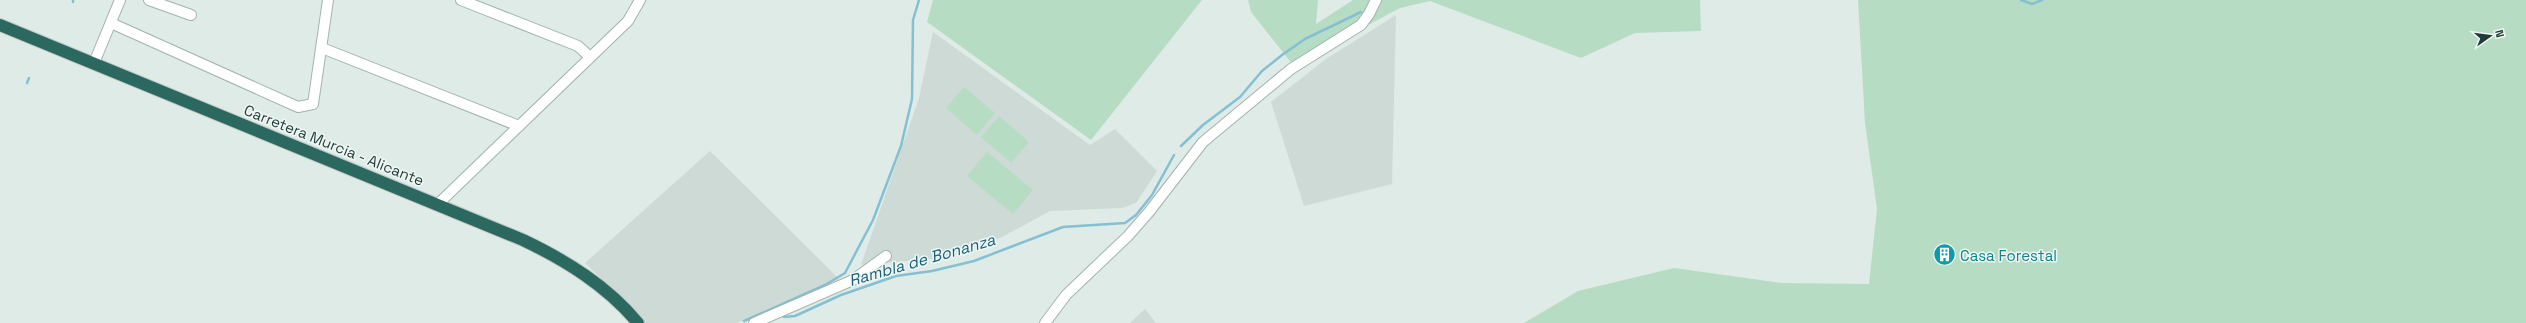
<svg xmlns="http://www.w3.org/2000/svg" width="2526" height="323" viewBox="0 0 2526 323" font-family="'Space Grotesk',sans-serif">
<rect width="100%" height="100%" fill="#dfebe6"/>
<g fill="#cddad5">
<polygon points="1396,15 1392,184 1304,206 1271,102 1326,59"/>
<polygon points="933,32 1090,145 1115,129 1157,171 1136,203 1122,208 1050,211 1002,237 940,258 861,265 919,98"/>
<polygon points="710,151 839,279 737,323 646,323 585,263"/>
<polygon points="1145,309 1156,323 1130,323"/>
</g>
<g fill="#b6ddc4">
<polygon points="933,0 1202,0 1091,140 927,22"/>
<polygon points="1248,0 1318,0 1316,24 1353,0 1700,0 1701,31 1635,33 1581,58 1430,1 1400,8 1293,65 1251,12"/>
<polygon points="1858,0 2526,0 2526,323 1524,323 1578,291 1674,268 1781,283 1869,284 1877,209 1865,123"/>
<polygon points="964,87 995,113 977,135 946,108"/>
<polygon points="999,116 1029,142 1011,163 981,137"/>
<polygon points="987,152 1033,190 1013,214 967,176"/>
</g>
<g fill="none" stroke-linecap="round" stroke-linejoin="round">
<g stroke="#84c0d2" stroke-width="2.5">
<polyline points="73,0 73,2"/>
<polyline points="2021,0 2032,4 2042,0"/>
<polyline points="27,83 29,78"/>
<polyline points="1181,146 1203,125 1240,97 1262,71 1282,55 1305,39 1361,12"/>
<polyline points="784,317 795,316 841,295 896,276 932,271 974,261 1063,227 1125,223 1136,215 1152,195 1174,155"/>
<polyline points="744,321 825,285 845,273 873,220 901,146 912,99 913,20 919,0"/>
</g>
<defs>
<g id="minor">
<polyline points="149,0 191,15"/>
<polyline points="461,0 578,46 590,57"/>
<polyline points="111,23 298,107 313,104 328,0"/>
<polyline points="322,48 519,126"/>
<polyline points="94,63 120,0"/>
<polyline points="438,204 628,21 640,0"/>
<polyline points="754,323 853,280 886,256"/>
<polyline points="1045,323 1066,295 1128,236 1149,212 1203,142 1291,69 1361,25 1369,14 1376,0"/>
</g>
<path id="highway" d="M0,25L523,240C567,261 607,286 638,323"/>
</defs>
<use href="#minor" stroke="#a2b3ae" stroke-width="12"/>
<use href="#highway" stroke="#c0c8c7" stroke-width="14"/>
<use href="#minor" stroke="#fff" stroke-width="10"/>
<use href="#highway" stroke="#2b6860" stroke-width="12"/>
</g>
<defs>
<symbol id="building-disc" viewBox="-11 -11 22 22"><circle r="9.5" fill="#0f9aa8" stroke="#eff7f4"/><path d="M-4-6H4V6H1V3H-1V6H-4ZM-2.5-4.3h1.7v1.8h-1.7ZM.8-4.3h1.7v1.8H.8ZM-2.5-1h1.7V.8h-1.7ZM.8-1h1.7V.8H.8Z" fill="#fff"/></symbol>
</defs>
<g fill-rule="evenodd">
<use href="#building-disc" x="1932" y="242" width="25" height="25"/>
</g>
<g text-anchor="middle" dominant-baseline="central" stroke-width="3" stroke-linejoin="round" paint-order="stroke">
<g font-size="15" fill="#1f3b36" stroke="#eff7f4">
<text transform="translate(334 145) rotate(22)">Carretera Murcia - Alicante</text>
</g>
<g font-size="15" fill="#0d838f" stroke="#eff7f4" text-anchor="start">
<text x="1960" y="255">Casa Forestal</text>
</g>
<g font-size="16" font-style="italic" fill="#186078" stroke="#eff7f4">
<text transform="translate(922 260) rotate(-16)">Rambla de Bonanza</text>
</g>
</g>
<g transform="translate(2490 36) rotate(76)" stroke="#eff7f4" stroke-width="3" paint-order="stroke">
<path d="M0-3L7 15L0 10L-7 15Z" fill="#1f3b36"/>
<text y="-6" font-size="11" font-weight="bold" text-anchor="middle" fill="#1f3b36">N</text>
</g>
</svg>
